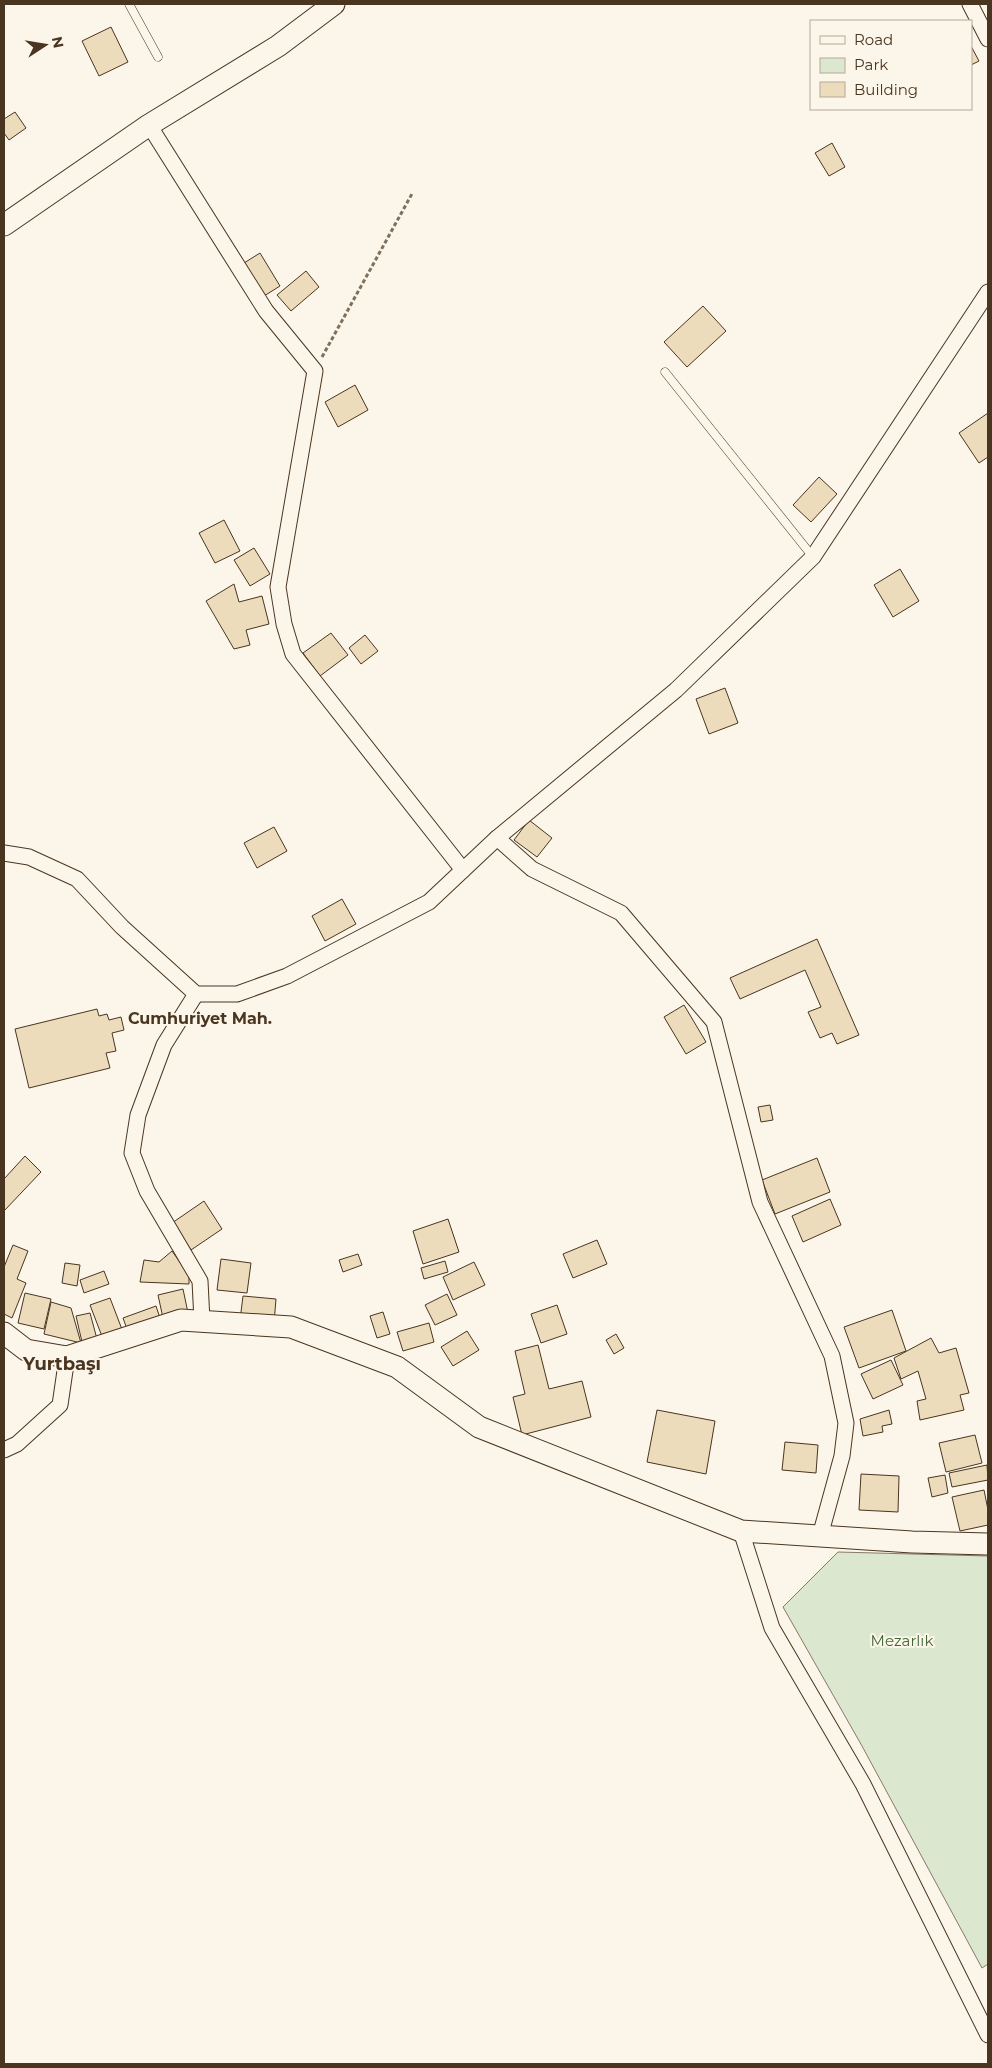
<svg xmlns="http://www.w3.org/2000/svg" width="992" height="2068" viewBox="0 0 992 2068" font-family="Montserrat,sans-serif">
<rect width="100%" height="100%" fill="#fbf6e9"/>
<polygon fill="#dce7d0" stroke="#887966" points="838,1552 988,1556 988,1964 982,1968 862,1746 783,1607"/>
<g fill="#ecdcbc" stroke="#4a3520">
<polygon points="111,27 128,62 99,76 82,41"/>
<polygon points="971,46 979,61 971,65"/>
<polygon points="15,112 26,128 9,140 4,133 4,119"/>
<polygon points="832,143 845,167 829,176 815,153"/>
<polygon points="260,253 280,286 264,296 244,263"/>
<polygon points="306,271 319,287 291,311 277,295"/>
<polygon points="703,306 726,331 687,367 664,342"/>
<polygon points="355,385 368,410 338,427 325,402"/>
<polygon points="988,413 988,457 979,463 959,433"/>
<polygon points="819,477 837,494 811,522 793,505"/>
<polygon points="224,520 240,551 215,563 199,533"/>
<polygon points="254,548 270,574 250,586 234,560"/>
<polygon points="900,569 919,601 893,617 874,585"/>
<polygon points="234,584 239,602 262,596 269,624 246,630 250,645 234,649 206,601"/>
<polygon points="331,633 348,655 320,676 303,653"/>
<polygon points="365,635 378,651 361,664 349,648"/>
<polygon points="725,688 738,723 709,734 696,699"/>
<polygon points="529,820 552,838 537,857 514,840"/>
<polygon points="274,827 287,851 257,868 244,843"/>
<polygon points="342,899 356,924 325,941 312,916"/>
<polygon points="817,939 859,1035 837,1044 832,1033 820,1038 808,1012 821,1007 805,970 740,999 730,978"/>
<polygon points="684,1005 706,1042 686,1054 664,1017"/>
<polygon points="97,1009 99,1016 107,1014 109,1020 121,1017 124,1030 112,1033 116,1051 106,1053 110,1068 29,1088 15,1029"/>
<polygon points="770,1105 773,1120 761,1122 758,1107"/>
<polygon points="25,1156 41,1172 4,1211 4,1179"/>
<polygon points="817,1158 830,1192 775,1214 762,1180"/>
<polygon points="830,1199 841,1225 803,1242 792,1216"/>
<polygon points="204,1201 222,1229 191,1250 172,1223"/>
<polygon points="448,1219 459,1252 423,1264 413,1231"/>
<polygon points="597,1240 607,1264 573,1278 563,1254"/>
<polygon points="13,1245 28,1251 17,1279 26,1283 12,1318 4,1314 4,1267"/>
<polygon points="172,1251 189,1275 189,1284 140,1282 144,1260 159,1262"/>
<polygon points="358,1254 362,1265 343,1272 339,1260"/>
<polygon points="221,1259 251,1263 247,1293 217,1290"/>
<polygon points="445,1261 448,1272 424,1279 421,1268"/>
<polygon points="474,1262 485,1285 453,1300 443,1277"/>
<polygon points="65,1263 80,1265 77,1286 62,1283"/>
<polygon points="104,1271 109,1284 84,1293 80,1280"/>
<polygon points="183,1289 188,1313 163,1318 158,1295"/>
<polygon points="25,1293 51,1299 44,1329 18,1323"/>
<polygon points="447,1294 457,1315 435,1325 425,1305"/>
<polygon points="243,1296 276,1299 274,1323 240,1320"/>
<polygon points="110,1298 123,1332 103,1339 90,1305"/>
<polygon points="51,1302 71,1308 81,1343 44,1334"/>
<polygon points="557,1305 567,1334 541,1343 531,1314"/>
<polygon points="156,1306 160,1318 127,1329 123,1318"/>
<polygon points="892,1310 906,1351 859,1368 844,1327"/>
<polygon points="383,1312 390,1334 377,1338 370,1316"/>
<polygon points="90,1313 97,1339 82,1342 76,1316"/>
<polygon points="429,1323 434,1342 403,1351 397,1332"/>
<polygon points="467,1331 479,1350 453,1366 441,1347"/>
<polygon points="616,1334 624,1348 614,1354 606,1340"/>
<polygon points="931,1338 939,1353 956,1348 969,1393 960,1395 964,1410 920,1420 917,1401 926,1399 918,1371 901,1379 894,1358"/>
<polygon points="538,1345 549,1389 582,1381 591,1417 522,1435 513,1397 525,1394 515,1351"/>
<polygon points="891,1360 903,1385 873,1399 861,1374"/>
<polygon points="657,1410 715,1421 706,1474 647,1462"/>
<polygon points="889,1410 892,1424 882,1426 883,1432 863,1436 860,1419"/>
<polygon points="975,1435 982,1463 946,1472 939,1443"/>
<polygon points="785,1442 818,1445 816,1473 782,1470"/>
<polygon points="987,1465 988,1480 952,1487 949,1473"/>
<polygon points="861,1474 899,1476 898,1512 859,1510"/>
<polygon points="945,1475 948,1493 932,1497 928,1478"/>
<polygon points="984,1490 988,1510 988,1525 960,1531 952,1497"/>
</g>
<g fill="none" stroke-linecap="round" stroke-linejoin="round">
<defs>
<g id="lane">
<polyline points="129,4 158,57"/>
<polyline points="665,372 813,557"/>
</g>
<g id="street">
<polyline points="970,4 988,39"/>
<polyline points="149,125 266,311 315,371 278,587 284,624 293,654 463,870"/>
<polyline points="497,838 532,869 621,913 714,1022 760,1202 832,1356 846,1423 842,1456 820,1536"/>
<polyline points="4,853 29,857 77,879 122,927 196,994 237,994 287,976 429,902 497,838 676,690 813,557 988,292"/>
<polyline points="196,994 164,1045 138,1115 132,1153 147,1191 200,1281 202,1321"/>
<polyline points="4,1450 17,1444 60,1405 67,1357"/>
<polyline points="741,1531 772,1628 863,1784 988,2035"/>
</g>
<g id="secondary">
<polyline points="4,225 149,125 278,46 334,4"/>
<polyline points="4,1333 26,1350 67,1357 181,1320 291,1327 397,1367 479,1427 741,1531 912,1542 988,1544"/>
</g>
</defs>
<use href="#lane" stroke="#4a3520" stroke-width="9"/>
<use href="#street" stroke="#4a3520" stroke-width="17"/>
<use href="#secondary" stroke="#4a3520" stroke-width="23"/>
<polyline stroke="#7f6f5c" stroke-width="3" stroke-dasharray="4 2.5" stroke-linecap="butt" points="322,357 413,192"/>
<use href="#lane" stroke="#fbf6e9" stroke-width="8"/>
<use href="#street" stroke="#fbf6e9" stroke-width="15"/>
<use href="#secondary" stroke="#fbf6e9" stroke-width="21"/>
</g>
<g text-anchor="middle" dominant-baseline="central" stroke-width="4" stroke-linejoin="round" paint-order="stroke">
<g font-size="15" fill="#436837" stroke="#fbf6e9">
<text x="902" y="1640">Mezarlık</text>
</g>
<g font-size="16" font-weight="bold" fill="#4a3520" stroke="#fbf6e9">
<text x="200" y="1018">Cumhuriyet Mah.</text>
</g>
<g font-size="18" font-weight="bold" fill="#4a3520" stroke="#fbf6e9">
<text x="62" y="1364">Yurtbaşı</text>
</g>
</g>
<rect width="992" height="2068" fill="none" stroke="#4a3520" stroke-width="10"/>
<rect x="810" y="20" width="162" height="90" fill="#fbf6e9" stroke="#b4a999"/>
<rect x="820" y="36" width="25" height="8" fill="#fbf6e9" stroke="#b4a999"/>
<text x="854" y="45" font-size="15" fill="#4a3520">Road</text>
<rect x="820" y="58" width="25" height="15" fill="#dce7d0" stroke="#b4a999"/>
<text x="854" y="70" font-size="15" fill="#4a3520">Park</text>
<rect x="820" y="82" width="25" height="15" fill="#ecdcbc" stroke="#b4a999"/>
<text x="854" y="95" font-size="15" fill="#4a3520">Building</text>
<g transform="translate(45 45) rotate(78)" stroke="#fbf6e9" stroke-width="4" paint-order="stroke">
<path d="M0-4L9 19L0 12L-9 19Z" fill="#4a3520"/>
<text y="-8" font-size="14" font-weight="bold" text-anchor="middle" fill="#4a3520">N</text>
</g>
</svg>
